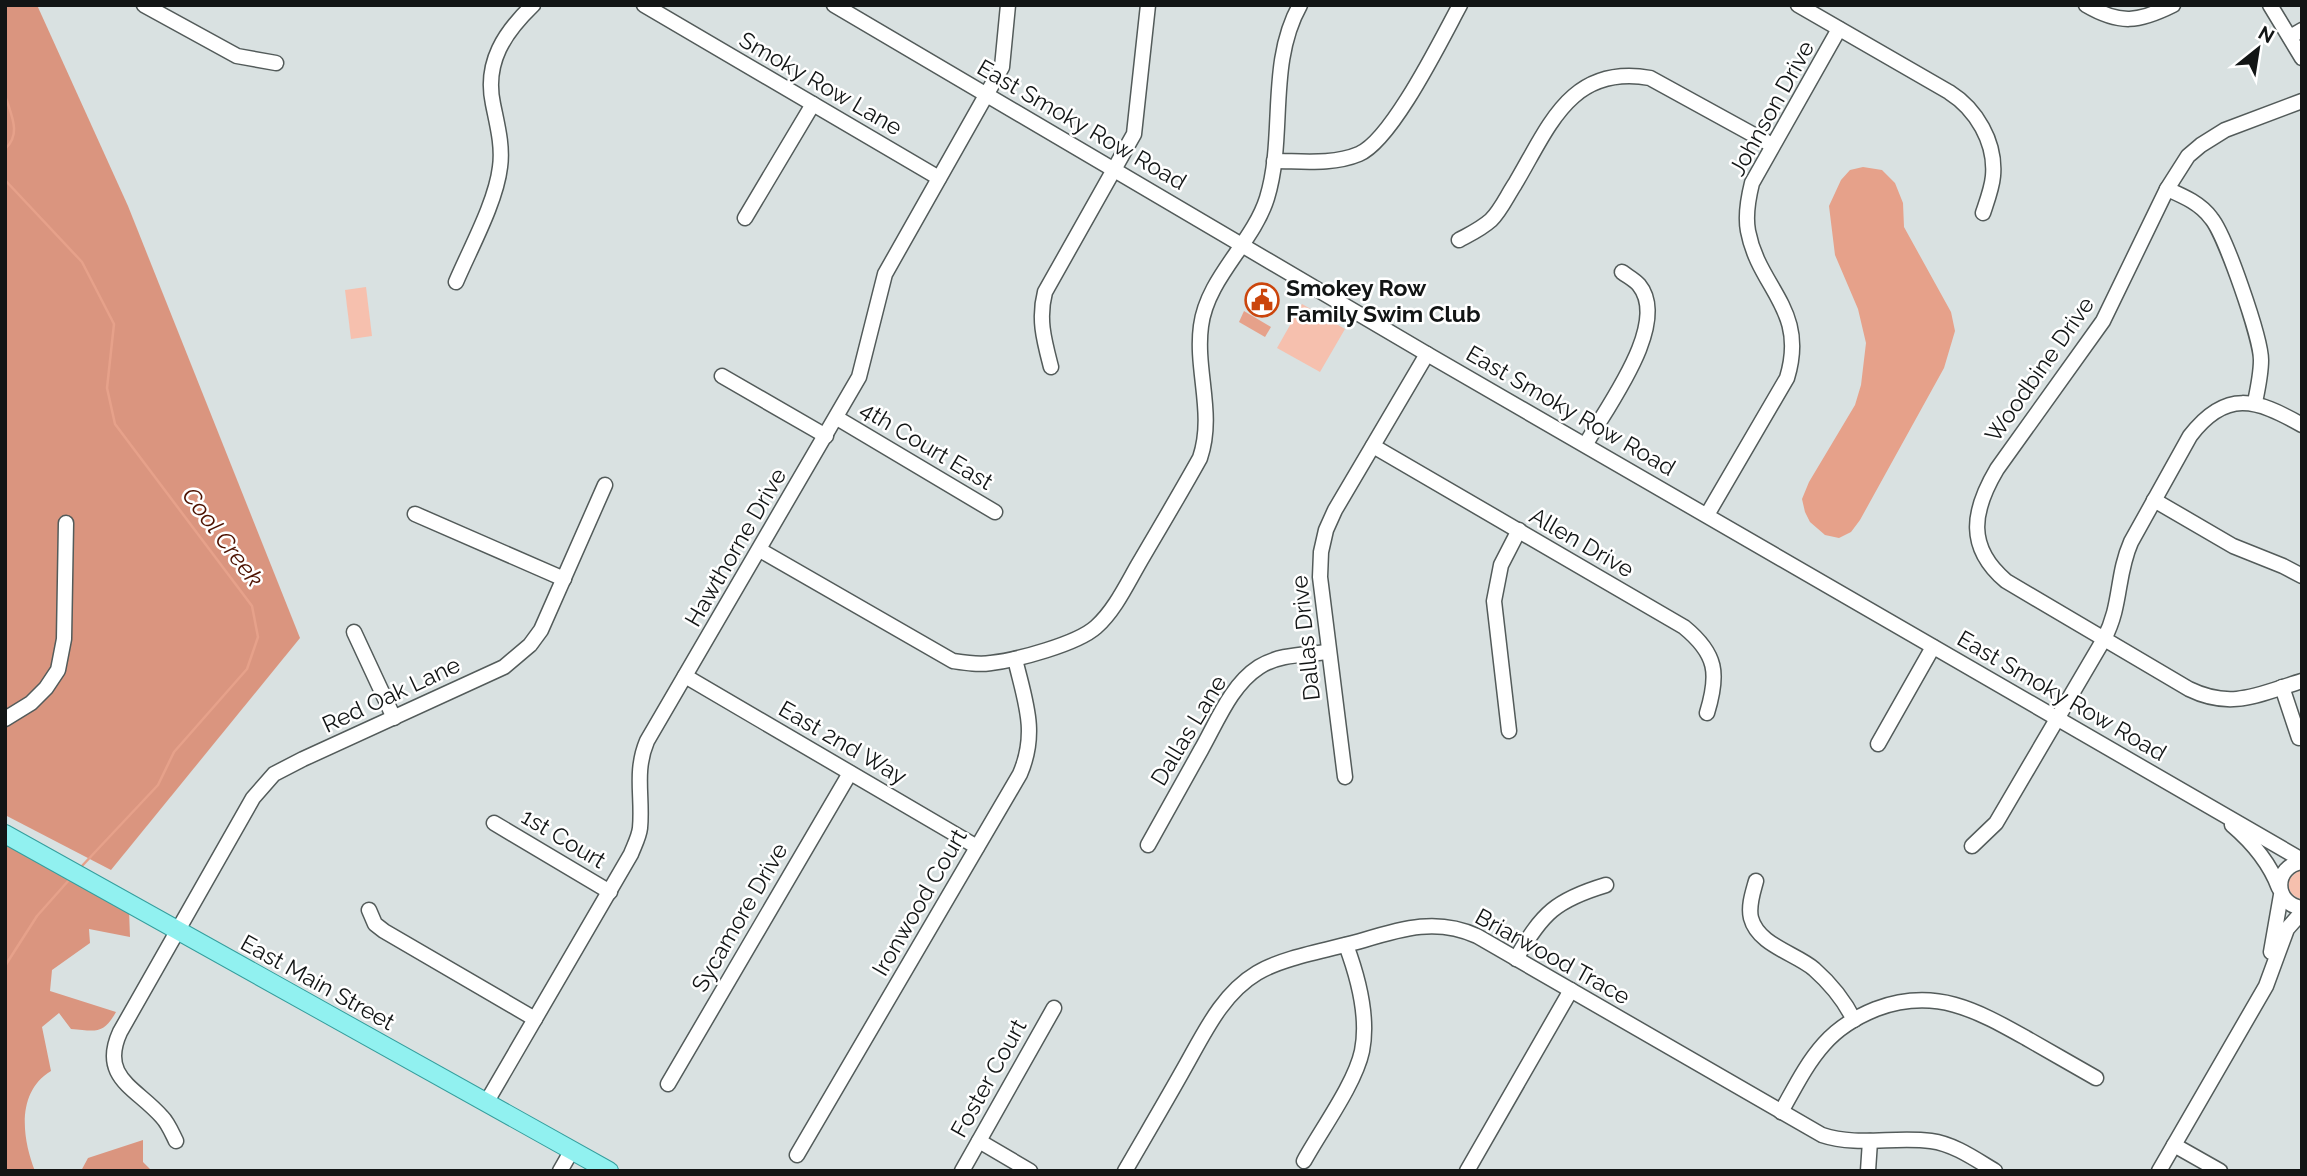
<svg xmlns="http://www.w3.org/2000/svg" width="2307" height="1176" viewBox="0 0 2307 1176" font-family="Raleway,sans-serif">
<rect width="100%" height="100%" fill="#d9e1e1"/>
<g fill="#f6c0ae">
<polygon points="366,287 372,336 351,339 345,290"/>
<polygon points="1302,304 1345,329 1320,372 1277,348"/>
<path d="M2299,870H2302V899C2291,897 2286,888 2290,878Z"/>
</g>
<g fill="#da957f">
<polygon points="5,5 37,5 128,206 300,638 111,870 5,815"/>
<path d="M5,839L129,910L130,937L89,929L90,943L52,970L50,991L116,1012C103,1035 96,1031 71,1029L59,1013L42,1027L51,1071C16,1092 22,1138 35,1171H5Z"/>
<polygon points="143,1140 143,1162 152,1171 81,1171 88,1158"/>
</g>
<g fill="#e6a18a">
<polygon points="1863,167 1882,170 1895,183 1903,203 1904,227 1951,312 1955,331 1944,368 1860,520 1851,532 1839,538 1825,535 1810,522 1805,512 1802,499 1809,482 1855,405 1861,385 1866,343 1858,309 1835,255 1829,206 1841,180 1850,170"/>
<polygon points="1244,311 1271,327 1265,337 1239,322"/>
</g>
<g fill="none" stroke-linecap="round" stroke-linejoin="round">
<g stroke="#e6a18a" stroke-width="2.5">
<path d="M5,95C11,115 22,134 5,149"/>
<polyline points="5,180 82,262 114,324 107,388 115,424 252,606 258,637 247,669 174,752 158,785 81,867"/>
<polyline points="5,966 37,916 69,880"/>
</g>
<defs>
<g id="minor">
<polyline points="144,5 237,56 276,63"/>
<polyline points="644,5 939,178"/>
<polyline points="834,5 1427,354 2302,860"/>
<path d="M1798,5L1949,92C1976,109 1996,142 1993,176C1992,188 1987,201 1983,213"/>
<path d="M2086,5C2120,25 2139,22 2173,5"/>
<polyline points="2270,5 2302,58"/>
<polyline points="2290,37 2302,30"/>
<path d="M2302,101L2225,130L2201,145L2188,156L2167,189L2103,321L1997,469C1972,511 1966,547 2006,581L2189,689C2232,710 2259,694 2302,681"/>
<path d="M1274,161C1301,161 1333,165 1359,154C1392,140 1441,40 1460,5"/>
<path d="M2167,189C2183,196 2200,203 2211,218C2225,234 2261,338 2261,360C2261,374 2258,388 2255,402"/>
<polyline points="745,218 813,104"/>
<path d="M1459,240C1470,234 1481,229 1491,220C1501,210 1507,196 1515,184C1549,127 1570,64 1650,78L1772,145"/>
<path d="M456,282C470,249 496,202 500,167C503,146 497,124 493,104C484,62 505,32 533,5"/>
<path d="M1051,367C1044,340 1038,319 1045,292L1134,134L1148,5"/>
<polyline points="722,376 826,436"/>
<polyline points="837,418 995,512"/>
<path d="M1586,444C1605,409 1671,324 1639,285C1635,280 1627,276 1622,272"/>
<path d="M1373,446L1684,627C1717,654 1719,674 1707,713"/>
<polyline points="2154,500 2233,546 2283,566 2302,576"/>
<polyline points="415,514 564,579"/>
<path d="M1707,515L1787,378C1808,309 1759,289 1748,231C1745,215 1748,199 1752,183L1839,29"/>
<path d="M760,550L953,661C966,663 978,665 991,663C1017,660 1077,644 1096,627C1114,611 1126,586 1138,565C1159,529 1180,494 1200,458C1215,414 1195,370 1201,326C1207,278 1253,243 1267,198C1286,136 1267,64 1300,5"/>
<polyline points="354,632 394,718"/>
<polyline points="685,676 977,847"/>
<polyline points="2282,687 2299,738"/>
<polyline points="5,719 31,703 46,688 58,670 64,639 66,523"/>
<polyline points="1509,731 1494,601 1501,565 1519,530"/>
<polyline points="1878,744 1933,647"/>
<polyline points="1345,777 1320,577 1321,552 1326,530 1335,510 1427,354"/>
<polyline points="494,823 610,892"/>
<path d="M2232,825C2252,842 2270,864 2279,888"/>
<path d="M1148,845C1165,814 1183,782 1201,750C1217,722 1231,685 1259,667C1279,654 1305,655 1327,652"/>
<path d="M1972,846L1996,823L2104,639C2122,605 2116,576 2131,542L2190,436C2226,389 2256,399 2302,425"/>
<path d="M2302,862C2273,866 2273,904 2302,908"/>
<path d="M1756,881C1753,892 1748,906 1751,918C1758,945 1795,953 1814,969C1831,984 1844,1000 1854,1020"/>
<polyline points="369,910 375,924 384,931 535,1019"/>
<polyline points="2271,952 2281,895"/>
<path d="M1516,959C1542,913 1556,900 1606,885"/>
<polyline points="668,1084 850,773"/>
<path d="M486,1103L631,854C634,846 639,837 640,828C643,797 634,772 647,741L859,377L885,274L1002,67L1008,5"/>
<path d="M1781,1112C1794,1089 1806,1064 1824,1044C1838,1028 1856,1017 1876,1009C1935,987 1976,1010 2026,1038C2049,1051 2073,1065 2096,1078"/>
<path d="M176,1141C172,1133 168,1123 162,1117C137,1088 99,1078 120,1032L253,798L274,774L303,759L504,667L530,645L541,630L605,485"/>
<polyline points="979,1141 1030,1171"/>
<polyline points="2174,1145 2220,1171"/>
<path d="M797,1155L1020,774C1038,732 1025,701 1015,659"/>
<path d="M1304,1161C1321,1130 1355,1084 1362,1051C1369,1016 1358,977 1346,945"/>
<polyline points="560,1171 572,1150"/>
<polyline points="962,1171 1054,1008"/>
<path d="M1125,1171C1144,1138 1163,1106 1181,1074C1202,1038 1220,995 1257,973C1283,957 1333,949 1364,940C1403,928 1438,918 1477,936L1822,1135C1858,1147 1894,1136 1931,1141C1954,1144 1975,1159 1995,1171"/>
<polyline points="1467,1171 1571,990"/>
<polyline points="1868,1171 1870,1141"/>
<polyline points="2159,1171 2266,986 2287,929 2302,912"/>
</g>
<polyline id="major" points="5,834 609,1171"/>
</defs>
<use href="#minor" stroke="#535b5a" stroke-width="17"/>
<use href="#major" stroke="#359e9d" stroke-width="20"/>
<use href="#minor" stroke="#fff" stroke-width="14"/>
<use href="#major" stroke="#91f1f0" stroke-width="18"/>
</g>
<defs>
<symbol id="civic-ring" viewBox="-11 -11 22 22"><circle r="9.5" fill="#fff" stroke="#cb450c" stroke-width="1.5"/><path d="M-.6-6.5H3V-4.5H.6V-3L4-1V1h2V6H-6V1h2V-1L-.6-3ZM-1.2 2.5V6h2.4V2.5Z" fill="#cb450c"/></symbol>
</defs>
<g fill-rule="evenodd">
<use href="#civic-ring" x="1243" y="281" width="38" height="38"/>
</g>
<g text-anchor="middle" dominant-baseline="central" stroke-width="5" stroke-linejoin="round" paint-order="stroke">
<g font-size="23" fill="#121515" stroke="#fff">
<text transform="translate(821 83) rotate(30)">Smoky Row Lane</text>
<text transform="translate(1771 108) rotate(-61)">Johnson Drive</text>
<text transform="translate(1082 124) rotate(30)">East Smoky Row Road</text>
<text transform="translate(2039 369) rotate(-55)">Woodbine Drive</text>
<text transform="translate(1571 410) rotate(30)">East Smoky Row Road</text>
<text transform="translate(927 445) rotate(31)">4th Court East</text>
<text transform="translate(1582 542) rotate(30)">Allen Drive</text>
<text transform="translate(735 547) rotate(-60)">Hawthorne Drive</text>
<text transform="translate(1305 638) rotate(-96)">Dallas Drive</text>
<text transform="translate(391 694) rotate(-25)">Red Oak Lane</text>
<text transform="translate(2062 695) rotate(30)">East Smoky Row Road</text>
<text transform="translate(1188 730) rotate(-59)">Dallas Lane</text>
<text transform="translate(843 742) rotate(30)">East 2nd Way</text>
<text transform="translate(564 838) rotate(31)">1st Court</text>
<text transform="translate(919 902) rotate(-60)">Ironwood Court</text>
<text transform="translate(739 917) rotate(-60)">Sycamore Drive</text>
<text transform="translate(1553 956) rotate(29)">Briarwood Trace</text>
<text transform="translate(318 982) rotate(29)">East Main Street</text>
<text transform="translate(988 1078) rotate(-61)">Foster Court</text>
</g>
<g font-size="23" font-weight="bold" fill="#121515" stroke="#fff" text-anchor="start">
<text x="1286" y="287">Smokey Row<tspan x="1286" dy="26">Family Swim Club</tspan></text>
</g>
<g font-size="24" font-style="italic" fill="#4e1200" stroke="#fff">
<text transform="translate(223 537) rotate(53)">Cool Creek</text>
</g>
</g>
<rect width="2307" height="1176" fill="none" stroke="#121515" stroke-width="14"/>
<g transform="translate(2258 49) rotate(30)" stroke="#ffffff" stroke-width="5" paint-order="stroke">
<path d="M0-5L12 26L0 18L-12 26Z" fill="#121515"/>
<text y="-10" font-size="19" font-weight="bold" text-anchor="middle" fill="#121515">N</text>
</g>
</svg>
